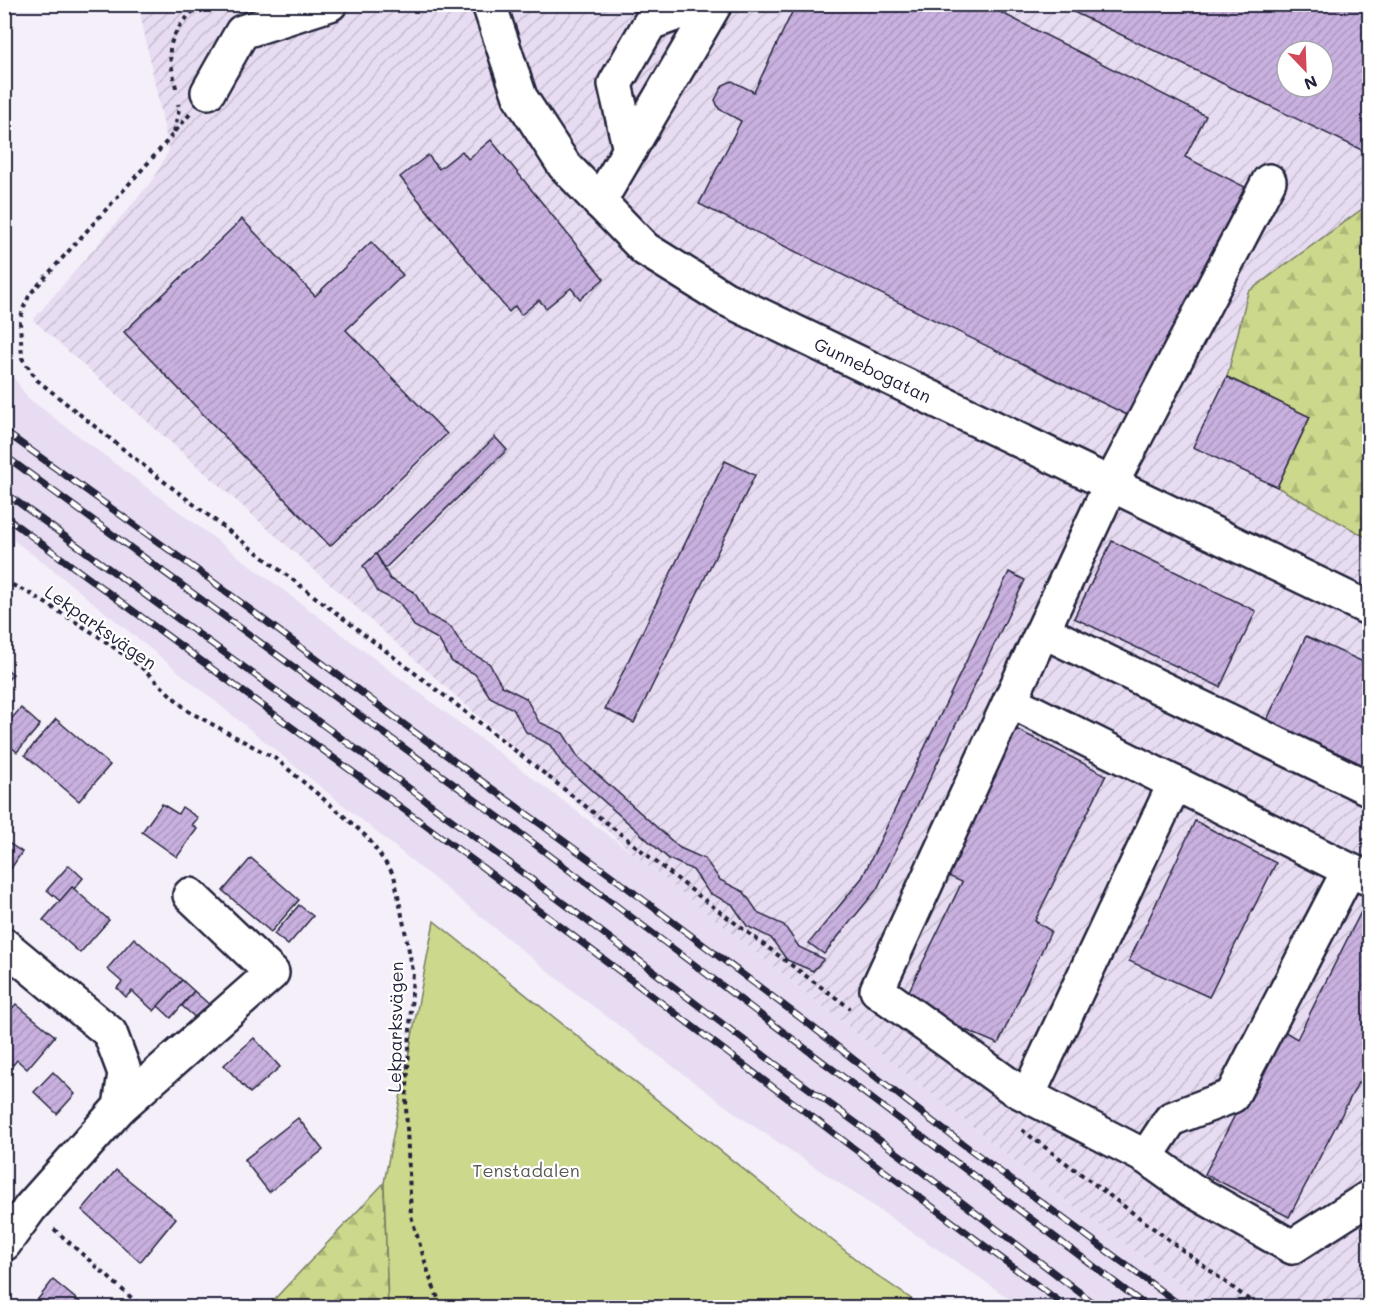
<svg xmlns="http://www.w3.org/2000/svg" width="1374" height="1312" viewBox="0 0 1374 1312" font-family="Mali,sans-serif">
<defs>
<pattern id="industrial-furrows" width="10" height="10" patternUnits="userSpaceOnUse" patternTransform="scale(1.5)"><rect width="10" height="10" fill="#e7dcf1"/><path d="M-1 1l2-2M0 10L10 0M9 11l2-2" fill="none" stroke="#c6bcd0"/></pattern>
<pattern id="forest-firs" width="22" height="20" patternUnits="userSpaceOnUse" patternTransform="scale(1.5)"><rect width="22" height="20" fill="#ccd88b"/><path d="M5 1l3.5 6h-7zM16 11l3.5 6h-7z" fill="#afb979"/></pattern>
<pattern id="building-hatch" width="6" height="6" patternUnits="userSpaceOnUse" patternTransform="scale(1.5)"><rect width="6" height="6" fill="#c8b0df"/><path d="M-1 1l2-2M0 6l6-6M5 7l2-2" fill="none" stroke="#ac97c0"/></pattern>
</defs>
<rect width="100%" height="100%" fill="#f4eff9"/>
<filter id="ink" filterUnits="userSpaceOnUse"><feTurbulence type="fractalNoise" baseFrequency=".0167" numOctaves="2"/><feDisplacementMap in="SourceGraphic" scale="12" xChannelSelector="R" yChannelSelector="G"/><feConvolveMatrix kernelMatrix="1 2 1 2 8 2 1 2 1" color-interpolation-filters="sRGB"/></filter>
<g filter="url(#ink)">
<polygon fill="#e7dcf1" points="4,364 28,398 636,856 1045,1185 1211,1307 1020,1307 979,1277 739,1116 569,988 47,565 5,534"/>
<path fill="url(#industrial-furrows)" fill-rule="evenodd" d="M152,5H1369V1307H1211L1045,1185L636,856L33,320L153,180L169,150L139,8ZM1287,51H1323V87H1287Z"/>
<g fill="url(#forest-firs)" stroke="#777d63" stroke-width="1.5">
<polygon points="1369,204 1369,539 1277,487 1310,417 1227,377 1248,292"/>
<polygon points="384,1183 388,1307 267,1307"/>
</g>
<polygon fill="#ccd88b" stroke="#777d63" stroke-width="1.5" points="434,921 868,1269 923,1307 388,1307 384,1183"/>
<g fill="url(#building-hatch)" stroke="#22223b" stroke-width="1.5" fill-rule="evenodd">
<polygon points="796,4 984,4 1206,116 1185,157 1245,187 1129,416 699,204 741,121 719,109 715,100 723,85 732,81 754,92"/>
<path d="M1057,4H1370V154ZM1287,51H1323V87H1287Z"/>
<polygon points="491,140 604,279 580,299 571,288 546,308 539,300 521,315 515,306 509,312 400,177 428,155 439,169 462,151 468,159"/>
<polygon points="242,219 315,296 371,242 403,275 346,330 447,434 330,546 124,332"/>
<polygon points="1227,377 1310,417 1277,487 1193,447"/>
<polygon points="495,437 507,450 385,568 376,554"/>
<polygon points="725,461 755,475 634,723 605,709"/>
<polygon points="1112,541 1256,611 1220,687 1074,618"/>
<polygon points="376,554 390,579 414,592 428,615 451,627 465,650 489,663 502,686 526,698 539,722 563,733 578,757 680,848 705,859 720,880 744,892 759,914 784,925 799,947 824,959 813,971 787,960 771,938 747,926 732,904 709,893 693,870 669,859 563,765 550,745 526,732 513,709 490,697 475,674 452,662 438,639 414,626 400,603 378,592 363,566"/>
<polygon points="1009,572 1025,580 877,889 824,954 809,943 862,878"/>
<polygon points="1306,636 1370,665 1370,768 1267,720"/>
<polygon points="4,667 13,674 4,684"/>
<polygon points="21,708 40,725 17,752 4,741 4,727"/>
<polygon points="56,719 110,765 79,801 25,755"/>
<polygon points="1016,729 1106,775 1035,921 1051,931 998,1044 903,1003 962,882 944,874"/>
<polygon points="162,804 178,814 182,807 198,818 192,825 197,829 177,857 142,832"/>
<polygon points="1195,821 1276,863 1209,997 1129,961"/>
<polygon points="4,840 22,852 4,879"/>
<polygon points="251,858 299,900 271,932 223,891"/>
<polygon points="69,865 83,878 74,889 72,887 60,901 47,890"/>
<polygon points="72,887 109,920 80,953 43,920"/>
<polygon points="1367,900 1370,901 1370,1088 1358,1083 1289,1217 1205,1174 1279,1028 1297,1039"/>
<polygon points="299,905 313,916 288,945 274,934"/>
<polygon points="134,938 182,980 154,1011 132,991 126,997 117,988 122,982 107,969"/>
<polygon points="182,980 194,991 171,1018 158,1006"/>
<polygon points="194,991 210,1005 197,1019 182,1006"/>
<polygon points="16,1004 55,1036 27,1069 17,1060 13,1065 4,1057 4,1018"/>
<polygon points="254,1038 280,1067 250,1093 224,1065"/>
<polygon points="53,1072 75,1094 57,1114 34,1092"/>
<polygon points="298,1118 323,1150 269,1192 244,1160"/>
<polygon points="116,1170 176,1218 140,1262 82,1210"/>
<polygon points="53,1280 87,1308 31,1308"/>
</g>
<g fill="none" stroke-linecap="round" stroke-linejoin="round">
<defs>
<g id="minor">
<path id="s1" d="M489,4L520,97L564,165L645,249L724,298L1370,609"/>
<polyline points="208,92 242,32 330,4"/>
<polyline points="630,150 615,84 650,23 703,4"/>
<polyline points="599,202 715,4"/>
<polyline points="1043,631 1370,789"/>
<polyline points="1010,701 1111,484 1269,181"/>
<polyline points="1368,878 1349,870 1232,1096 1171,1119 1146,1157 1192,1190 1292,1247 1370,1197"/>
<polyline points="4,945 110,1033 125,1073 120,1107 30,1208 4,1244"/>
<polyline points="1028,1095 1175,783"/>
<polyline points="120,1107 272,973 190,895"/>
<polyline points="1146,1157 1013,1088 877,990 1010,701 1349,870"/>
</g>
</defs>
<use href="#minor" stroke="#22223b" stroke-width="38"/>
<g stroke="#22223b" stroke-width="4" stroke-dasharray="4.5 4.5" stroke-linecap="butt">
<path d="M176,88C174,77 171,66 170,55C168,36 187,16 201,4"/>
<polyline points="190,114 156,154 30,294 23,309 20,322 22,358 37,380 158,477 488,729 699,896 810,979 850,1008"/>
<polyline points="174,132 179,109 178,104"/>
<polyline points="4,581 31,594 98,636 142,668 188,711 276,759 339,812 368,838 394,875 413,971 406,1106 411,1216 431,1281 442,1308"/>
<polyline points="1362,640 1370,644"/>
<polyline points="1022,1130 1260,1308"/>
<polyline points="54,1229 143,1308"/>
</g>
<use href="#minor" stroke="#fff" stroke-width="33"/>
<defs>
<g id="rail">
<polyline points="4,431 204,575 405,725 613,877 810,1025 932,1121 1184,1308"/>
<polyline points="4,455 504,821 1149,1308"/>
<polyline points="4,492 374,762 578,914 774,1063 900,1155 1100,1308"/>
<polyline points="4,516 474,861 852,1147 1068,1308"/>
</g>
</defs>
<use href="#rail" stroke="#22223b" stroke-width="7"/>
<use href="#rail" stroke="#fff" stroke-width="4.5" stroke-dasharray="14" stroke-linecap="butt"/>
</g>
</g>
<g text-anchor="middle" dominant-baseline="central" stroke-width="4.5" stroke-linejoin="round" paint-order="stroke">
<g font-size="18" fill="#22223b" stroke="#fff">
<text stroke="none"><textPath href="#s1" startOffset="554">Gunnebogatan</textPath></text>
<text transform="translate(101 627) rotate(35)">Lekparksvägen</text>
<text transform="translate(395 1027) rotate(-89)">Lekparksvägen</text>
</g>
<g font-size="18" fill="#555953" stroke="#fff">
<text x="526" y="1170">Tenstadalen</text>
</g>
</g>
<rect width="1374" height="1312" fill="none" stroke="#fff" stroke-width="24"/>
<rect x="12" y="12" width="1350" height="1288" fill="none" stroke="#22223b" stroke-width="2" filter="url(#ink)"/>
<g transform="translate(1305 69) rotate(157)"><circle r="28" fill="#ffffff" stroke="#a7a7b1" stroke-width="1.5"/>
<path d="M0-4.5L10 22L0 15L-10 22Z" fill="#d1495b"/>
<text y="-9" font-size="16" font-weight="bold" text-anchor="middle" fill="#22223b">N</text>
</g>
</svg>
